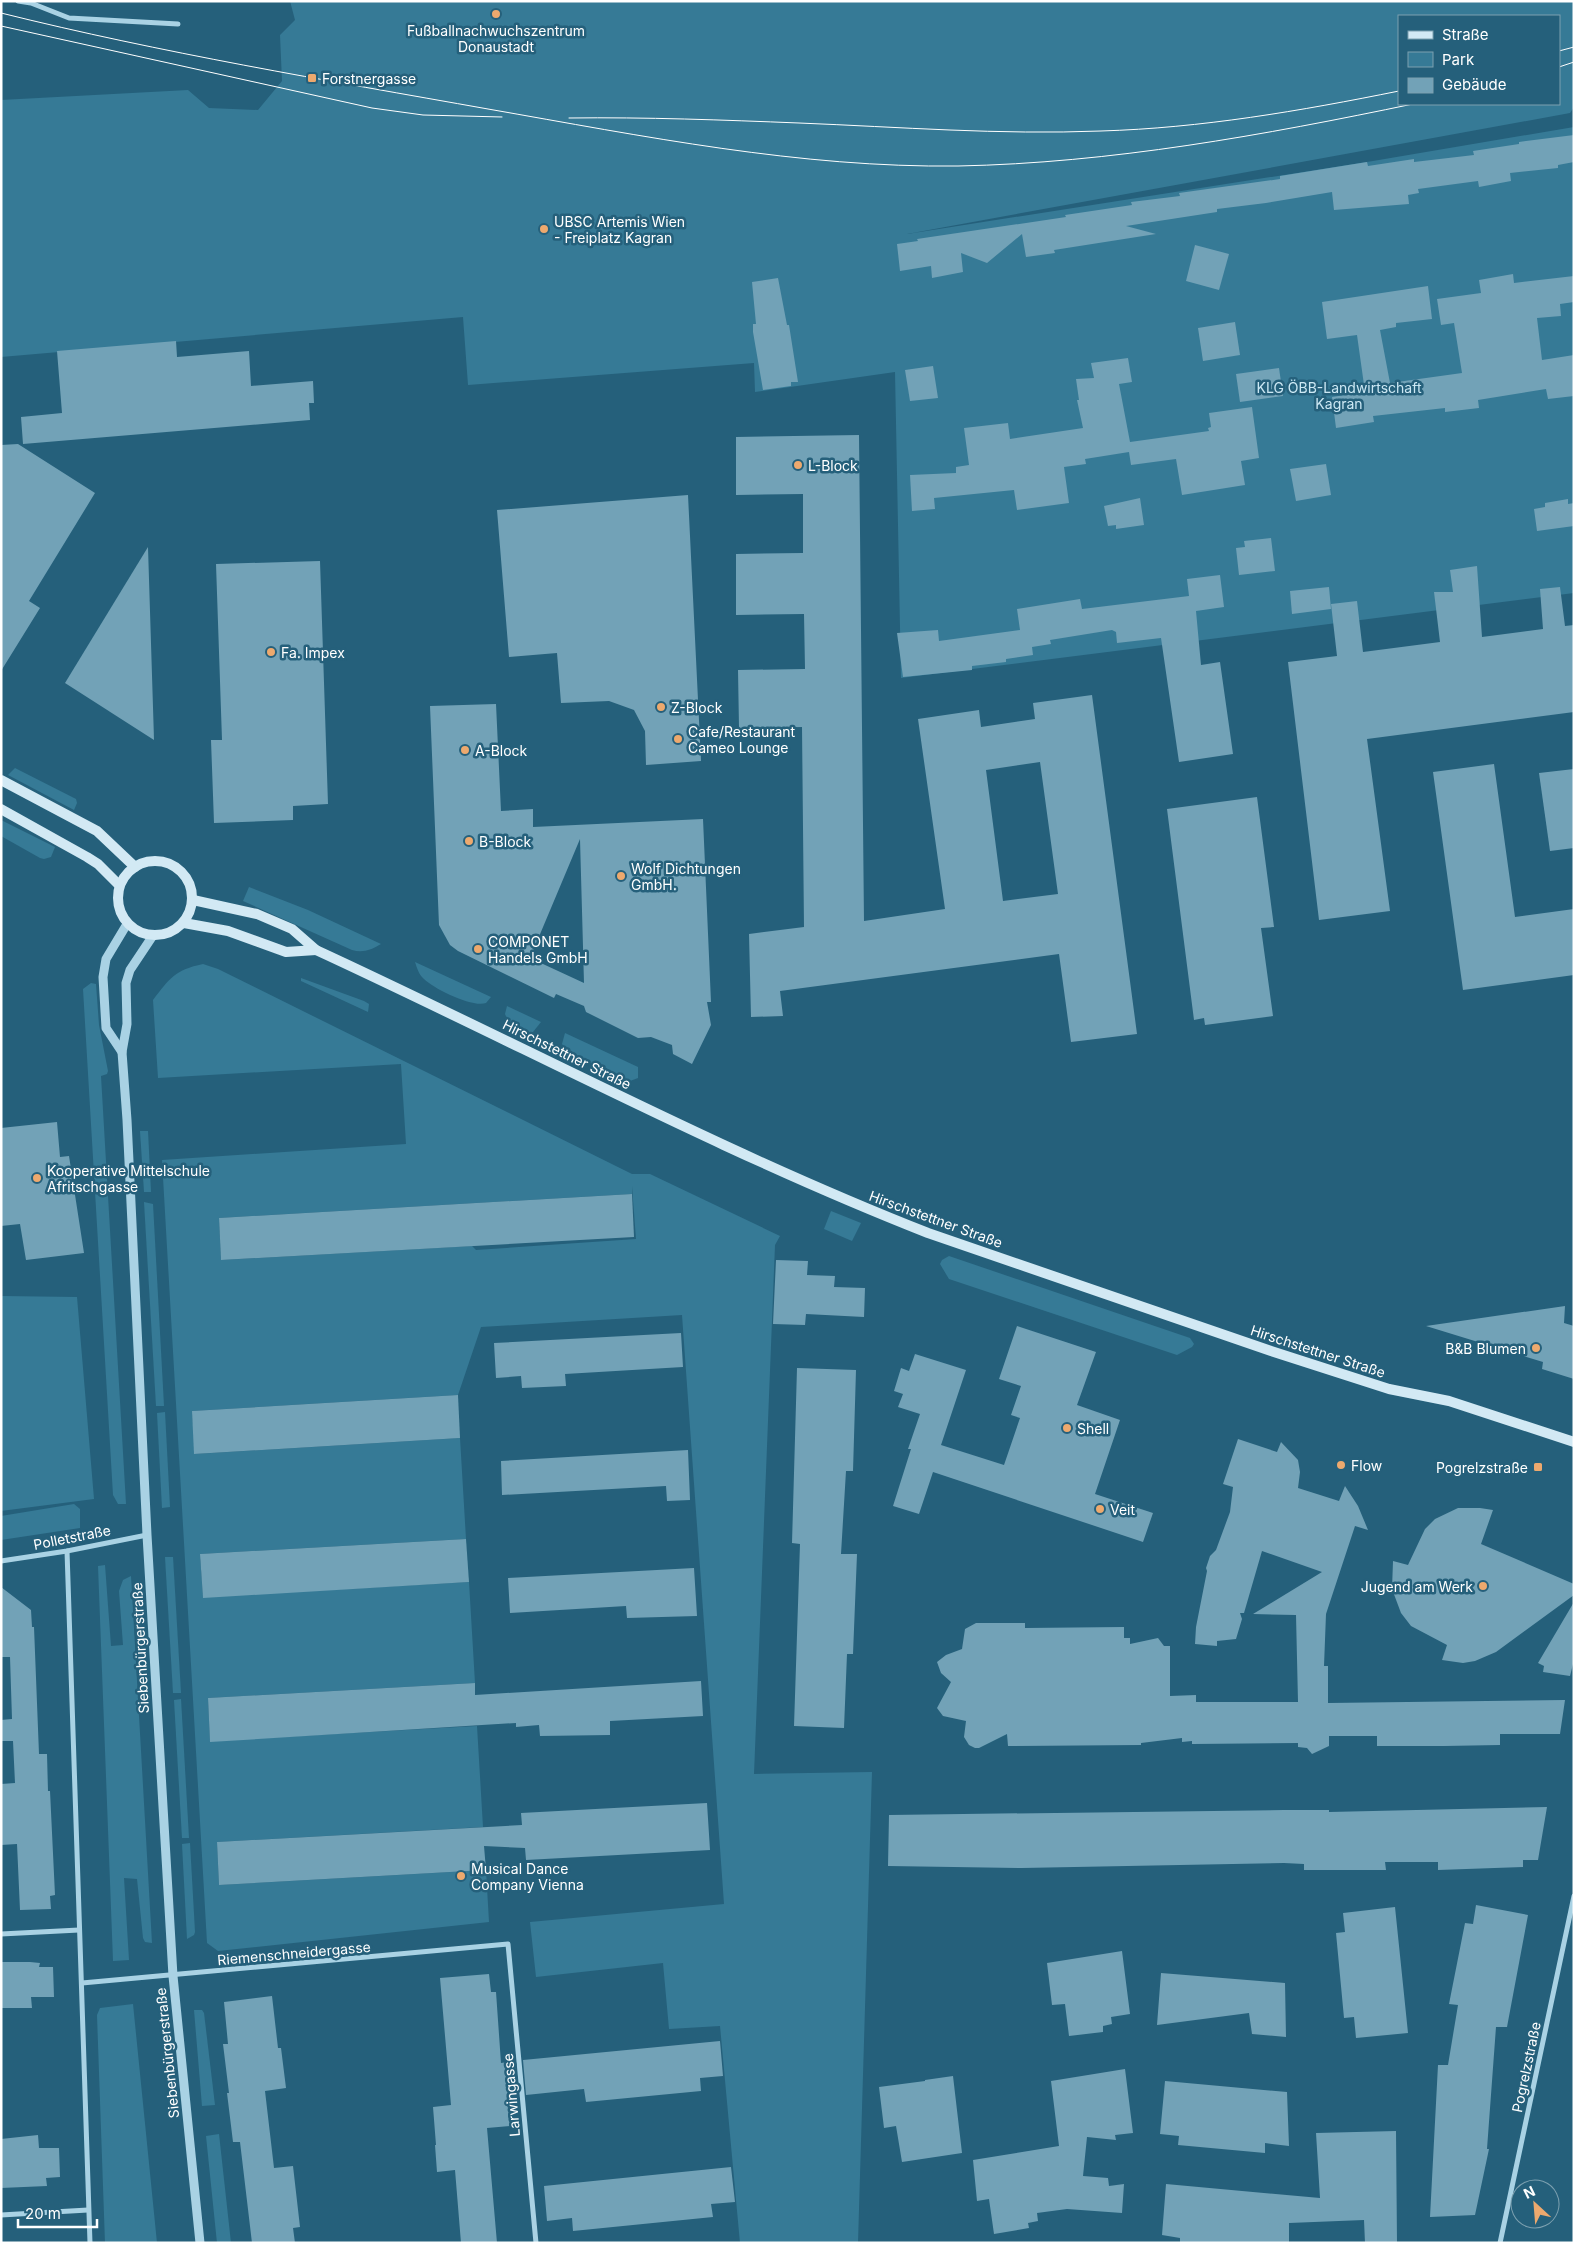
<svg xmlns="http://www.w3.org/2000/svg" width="1575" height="2244" viewBox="0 0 1575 2244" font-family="Inter,sans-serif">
<rect width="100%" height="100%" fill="#25607b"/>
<g fill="#367a96" fill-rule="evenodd">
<path d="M290,1H1574V107L1570,113L907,234L1373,161L1574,127V593L901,678L895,372L755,392L754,363L468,385L463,317L1,357V100L188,90L209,108L258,110L282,81L280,35L295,20ZM1399,16H1559V104H1399Z"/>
<polygon points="15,768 76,799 77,803 74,810 8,775"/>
<polygon points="1,820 55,847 51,857 44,859 40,858 1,836"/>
<path d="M249,887L308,910L381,944C371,950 363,953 352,950L243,901Z"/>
<path d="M415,962L491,997L486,1003C473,1008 434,989 424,979C419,975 417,968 415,962Z"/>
<path d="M203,964L218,969L632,1174H650L780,1236L775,1245L754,1774L872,1772L858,2243H740L720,2026L669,2029L663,1963L536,1977L530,1922L724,1904L682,1315L481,1327L458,1395L192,1411L195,1454L460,1438L466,1539L200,1554L203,1597L469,1582L475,1683L208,1698L210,1741L477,1726L483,1827L217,1842L219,1885L486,1870L489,1922L218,1951L207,1943L162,1160L406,1144L401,1064L158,1078L153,1000C170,978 175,970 203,964ZM632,1186L636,1239L476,1250L472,1246L221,1260L219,1218L632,1194Z"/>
<polygon points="301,978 364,1001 369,1004 368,1012 301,981"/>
<polygon points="91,983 96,984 99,1025 108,1071 107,1074 101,1076 126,1504 118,1504 113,1495 83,989"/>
<path d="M507,1006L541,1022L533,1032C522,1033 509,1024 505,1014Z"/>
<polygon points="565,1033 638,1067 638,1078 630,1081 624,1079 568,1052 562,1044"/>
<polygon points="140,1131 148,1131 151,1192 144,1192"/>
<polygon points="144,1202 153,1204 164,1406 156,1406"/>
<polygon points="831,1211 861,1223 852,1241 824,1229"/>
<polygon points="949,1256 1190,1338 1194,1344 1192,1347 1177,1355 949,1279 940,1264 942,1260"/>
<polygon points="1,1296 77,1297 94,1499 1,1511"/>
<polygon points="165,1412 170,1507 162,1508 157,1413"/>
<polygon points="74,1504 80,1509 80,1528 1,1540 1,1516"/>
<polygon points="165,1557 173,1557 181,1693 173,1693"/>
<polygon points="105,1565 111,1646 123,1645 119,1591 123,1580 131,1576 152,1943 145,1942 143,1938 137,1879 124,1878 129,1960 113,1961 98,1566"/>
<polygon points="181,1699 189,1838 182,1838 174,1700"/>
<polygon points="190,1843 195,1932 194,1935 187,1939 182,1844"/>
<polygon points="133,2004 157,2243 105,2243 97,2015 100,2008"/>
<polygon points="194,2010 202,2010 204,2013 215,2105 202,2106"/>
<polygon points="219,2134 231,2243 217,2243 206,2136"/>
</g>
<g fill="#72a2b7" fill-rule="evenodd">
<polygon points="1574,135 1574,162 1558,165 1558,168 1510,173 1511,181 1479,187 1478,181 1418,189 1419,193 1408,195 1409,204 1334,210 1332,192 1266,203 1217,209 1217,212 1126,226 1156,234 1054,250 1055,253 1026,257 1022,234 987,263 961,253 963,272 932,278 931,266 900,271 897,244 918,241 917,239 1066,217 1065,215 1132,205 1131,202 1180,196 1179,193 1280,179 1280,176 1367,162 1368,166 1414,159 1414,162 1474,155 1473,151 1519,144 1519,142"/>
<polygon points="1195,245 1229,254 1219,290 1186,281"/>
<polygon points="1513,274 1514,283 1574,276 1574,302 1560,304 1561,316 1537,318 1542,360 1574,355 1574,396 1548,399 1546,389 1478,400 1479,408 1445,412 1445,408 1373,416 1374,422 1336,428 1332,397 1365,392 1357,335 1327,339 1322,302 1428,286 1432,319 1396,323 1396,327 1380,330 1390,383 1462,373 1454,323 1441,325 1437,299 1481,293 1479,280"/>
<polygon points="778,278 787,325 789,325 798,382 791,382 791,386 763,390 753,332 753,324 756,324 752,282"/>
<polygon points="1235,322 1240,355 1203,361 1198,328"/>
<polygon points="176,341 177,357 249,351 251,386 313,381 314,403 309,403 310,420 23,444 21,417 62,413 57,351"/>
<polygon points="1128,358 1132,382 1119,384 1130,442 1209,431 1208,428 1211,427 1209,413 1252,407 1259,458 1241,461 1245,485 1182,495 1176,459 1131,465 1129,452 1085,459 1086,464 1064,467 1069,503 1017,510 1014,490 934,498 935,509 912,511 910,475 956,473 956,467 969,465 964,428 1008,423 1010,439 1083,428 1077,400 1079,400 1076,379 1094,378 1091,363"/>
<polygon points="933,366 938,398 910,401 905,370"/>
<polygon points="1279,368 1283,396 1240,402 1236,374"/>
<path d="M859,435L864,921L945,909L918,719L979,710L981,727L1035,719L1033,703L1092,695L1137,1034L1071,1042L1059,954L780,991L783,1016L751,1017L749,934L804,927L802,727L739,728L738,670L805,669L804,614L736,615V554L803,553V494L736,495V437ZM1040,762L1058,894L1003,901L986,770Z"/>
<polygon points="18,444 95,493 29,601 40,608 1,671 1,445"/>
<polygon points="1326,464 1331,495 1296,501 1290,469"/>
<polygon points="688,495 701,761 646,765 645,731 634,710 609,701 561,703 557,653 509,657 497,510"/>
<polygon points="1140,498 1144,525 1116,529 1116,525 1108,526 1104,506"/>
<polygon points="1568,499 1568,504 1574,503 1574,526 1537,531 1534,509 1545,507 1545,503"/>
<polygon points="1271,538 1275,571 1239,575 1236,548 1245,547 1244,541"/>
<polygon points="148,547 154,740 65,683"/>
<polygon points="320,561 328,804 293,806 293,820 214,823 211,740 222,740 216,564"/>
<polygon points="1477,566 1482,637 1543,629 1540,589 1560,587 1565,626 1574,625 1574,712 1367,739 1390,911 1319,920 1288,662 1337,656 1331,604 1357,601 1363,652 1440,642 1434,592 1453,592 1450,570"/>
<polygon points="1220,575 1224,607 1196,611 1201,665 1220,662 1233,754 1179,762 1161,638 1117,643 1116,632 1112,630 1050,640 1051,644 1032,647 1033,655 1006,659 1006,662 972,666 972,670 903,677 897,633 938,630 939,641 1020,630 1017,609 1080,599 1082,609 1189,596 1187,579"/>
<polygon points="1329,587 1331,609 1292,614 1290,591"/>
<path d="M496,704L501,811L533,809V827L703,819L711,1002H707L711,1025L692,1064L673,1054L672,1045L651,1037L638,1038L586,1012L584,1006L556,994L554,998L458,951L450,945L439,925L430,706ZM580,839L584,983L530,958Z"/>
<polygon points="1494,764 1515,917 1574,909 1574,975 1463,990 1433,772"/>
<polygon points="1574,769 1574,848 1550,851 1539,773"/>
<polygon points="1257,797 1274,927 1261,928 1273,1016 1205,1025 1204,1018 1194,1020 1167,809"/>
<polygon points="57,1122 60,1157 69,1156 84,1253 26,1260 20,1224 1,1226 1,1128"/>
<polygon points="632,1194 634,1237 221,1260 219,1218"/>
<polygon points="776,1260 808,1261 807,1275 835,1276 834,1287 865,1288 864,1317 806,1314 805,1325 773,1324"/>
<polygon points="1565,1306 1564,1323 1574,1326 1574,1379 1542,1369 1543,1362 1426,1326"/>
<polygon points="1017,1326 1096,1352 1077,1405 1120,1420 1095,1494 1153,1513 1143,1542 933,1472 919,1514 893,1506 911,1449 908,1449 920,1414 898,1407 903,1394 894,1391 901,1368 909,1371 915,1354 966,1370 941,1445 1004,1465 1020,1418 1011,1415 1021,1386 999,1379"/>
<polygon points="681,1333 683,1367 565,1374 566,1386 522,1388 521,1376 496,1378 494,1343"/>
<polygon points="797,1368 856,1370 853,1471 846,1471 841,1554 857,1554 853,1654 847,1654 844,1728 794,1726 800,1544 792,1543"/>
<polygon points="458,1395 460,1438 194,1454 192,1411"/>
<polygon points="1238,1439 1277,1452 1281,1442 1298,1460 1300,1472 1298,1488 1339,1501 1345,1486 1358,1506 1368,1530 1355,1526 1326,1614 1324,1666 1328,1666 1328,1703 1565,1700 1560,1734 1500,1734 1500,1745 1444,1746 1377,1746 1377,1736 1329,1736 1329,1746 1312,1754 1307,1748 1298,1747 1298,1743 1192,1744 1192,1741 1182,1742 1182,1738 1141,1743 1141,1745 1008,1746 1007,1734 979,1748 975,1748 969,1745 964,1737 966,1721 943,1716 937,1708 951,1682 941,1673 937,1662 946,1655 962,1649 965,1629 976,1623 1025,1623 1025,1628 1124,1627 1124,1638 1130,1638 1130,1644 1158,1638 1164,1646 1170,1646 1170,1696 1196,1695 1196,1702 1298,1702 1296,1615 1253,1614 1322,1572 1262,1551 1244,1613 1240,1613 1242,1619 1236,1639 1217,1641 1217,1646 1195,1644 1196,1627 1207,1571 1206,1568 1210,1556 1216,1550 1230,1512 1233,1487 1223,1484"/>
<polygon points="688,1450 690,1500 667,1501 666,1486 502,1495 501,1461"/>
<polygon points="1458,1508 1480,1508 1493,1510 1481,1544 1574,1584 1574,1595 1496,1652 1475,1661 1463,1663 1442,1660 1447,1645 1411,1626 1401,1613 1392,1589 1393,1561 1408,1565 1425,1529 1435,1519"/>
<polygon points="466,1539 469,1582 203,1598 200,1554"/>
<polygon points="694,1568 697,1616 627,1618 626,1606 510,1613 508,1578"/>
<polygon points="1,1587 31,1610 32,1627 34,1627 39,1754 47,1754 48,1791 50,1791 55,1895 50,1896 51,1909 20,1910 17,1844 1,1845 1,1784 15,1783 13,1741 1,1741 1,1720 12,1719 10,1657 1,1657"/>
<polygon points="1574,1602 1574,1660 1570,1676 1543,1672 1544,1666 1538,1663"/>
<polygon points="701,1681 703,1716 610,1721 610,1735 540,1736 539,1725 516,1727 516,1723 210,1742 208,1698 475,1683 475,1695"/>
<polygon points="707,1803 710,1850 526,1860 525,1848 484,1846 486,1870 219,1885 217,1842 522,1825 521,1813"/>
<polygon points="1547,1807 1538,1860 1523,1860 1523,1867 1438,1870 1438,1862 1385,1862 1386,1870 1304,1870 1304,1864 1284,1863 1022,1868 888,1866 889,1815 1284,1810 1329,1810 1329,1812"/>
<polygon points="1476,1905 1528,1915 1507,2027 1496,2027 1487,2149 1489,2149 1475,2215 1430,2217 1438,2065 1448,2065 1458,2005 1449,2004 1465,1923 1473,1924"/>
<polygon points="1395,1907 1408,2033 1356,2038 1354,2017 1344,2018 1336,1933 1345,1932 1343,1913"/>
<polygon points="1122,1951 1130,2014 1111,2017 1112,2024 1103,2026 1103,2032 1069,2036 1065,2004 1052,2005 1047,1963"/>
<polygon points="1,1962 30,1962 40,1963 39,1967 53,1967 54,1997 31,1997 32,2008 1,2008"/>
<polygon points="1161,1973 1285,1983 1286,2037 1252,2034 1249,2013 1157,2025"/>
<polygon points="489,1974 491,1992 496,1992 501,2063 515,2061 518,2095 508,2096 511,2126 487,2128 497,2243 461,2243 455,2170 437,2172 435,2145 436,2145 433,2107 451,2105 440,1978"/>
<polygon points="272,1996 278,2048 281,2048 286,2088 265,2091 274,2168 293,2166 300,2227 293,2228 295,2243 252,2243 240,2142 233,2142 227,2093 229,2093 223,2044 228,2044 224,2002"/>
<polygon points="720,2041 723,2076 700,2078 701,2091 586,2102 584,2089 526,2095 523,2060"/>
<polygon points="1125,2069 1133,2133 1115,2135 1116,2140 1087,2137 1083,2176 1108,2178 1109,2186 1124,2184 1122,2213 1067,2209 1037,2213 1038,2221 1028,2223 1029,2228 994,2234 989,2199 977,2201 973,2160 1059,2146 1051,2081"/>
<polygon points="953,2076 962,2153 902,2162 896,2126 884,2128 879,2087 925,2081 925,2080"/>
<polygon points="1165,2081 1287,2092 1289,2146 1265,2143 1265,2153 1178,2145 1179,2136 1160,2134"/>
<polygon points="1396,2131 1397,2243 1365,2243 1364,2220 1289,2223 1289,2243 1180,2243 1180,2238 1162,2235 1166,2184 1320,2198 1316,2133"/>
<polygon points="38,2135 39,2148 59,2148 60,2177 46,2178 47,2186 1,2188 1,2139"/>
<polygon points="731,2167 735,2202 711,2204 713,2217 573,2231 572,2218 547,2221 544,2186"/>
</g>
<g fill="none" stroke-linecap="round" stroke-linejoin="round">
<g stroke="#a9d2e4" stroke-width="5">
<polyline points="18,1 31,3 69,18 178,24"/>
<polyline points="67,1551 90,2243"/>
<polyline points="1,1561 67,1551 147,1535"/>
<polyline points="1,1934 79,1930"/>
<polyline points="82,1983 508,1944 536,2243"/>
<polyline points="1,2215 88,2210"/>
<polyline points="1500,2243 1574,1896"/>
</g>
<g stroke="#a9d2e4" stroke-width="9">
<polyline points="152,937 130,970 126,983 127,1024 122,1052 127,1120 147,1535 173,1976 200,2243"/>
<polyline points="122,1052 106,1028 103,977 106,959 127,924"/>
</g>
<g stroke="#d2e9f4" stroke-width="10">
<polyline points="1,780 97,831 135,867"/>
<polyline points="1,809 87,857 98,864 119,885"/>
<circle cx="155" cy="898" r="37"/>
<path d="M193,900L257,914L292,929L316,950C520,1044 719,1151 928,1233L1271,1351L1389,1389L1449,1401L1574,1442"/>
<polyline points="184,923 228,931 286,952 316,950"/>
</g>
<g stroke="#fff" stroke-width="1">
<path d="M1,13C162,53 325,80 488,109C643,136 800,168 958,166C1111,163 1264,135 1413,104"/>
<polyline points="1,26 372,108 423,115 502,117"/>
<polyline points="1559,51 1574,47"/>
<polyline points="1559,67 1574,62"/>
<path d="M569,118C646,117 723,120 799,123C900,127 1000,135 1101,131C1201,128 1300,111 1399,91"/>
</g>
</g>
<g fill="#eda96e" stroke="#25607b" stroke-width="2">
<circle cx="496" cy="14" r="5"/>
<rect x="307" y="73" width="10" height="10" rx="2.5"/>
<circle cx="544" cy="229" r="5"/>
<circle cx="798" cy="465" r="5"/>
<circle cx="271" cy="652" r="5"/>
<circle cx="661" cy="707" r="5"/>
<circle cx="678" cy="739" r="5"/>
<circle cx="465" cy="750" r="5"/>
<circle cx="469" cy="841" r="5"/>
<circle cx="621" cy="876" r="5"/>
<circle cx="478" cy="949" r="5"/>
<circle cx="37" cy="1178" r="5"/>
<circle cx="1536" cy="1348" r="5"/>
<circle cx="1067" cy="1428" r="5"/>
<circle cx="1341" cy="1465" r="5"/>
<rect x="1533" y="1462" width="10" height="10" rx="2.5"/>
<circle cx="1100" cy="1509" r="5"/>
<circle cx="1483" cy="1586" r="5"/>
<circle cx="461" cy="1876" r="5"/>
</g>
<g text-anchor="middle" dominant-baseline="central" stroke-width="5" stroke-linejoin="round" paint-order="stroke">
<g font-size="14" fill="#fff" stroke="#25607b" text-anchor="start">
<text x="496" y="30" text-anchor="middle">Fußballnachwuchszentrum<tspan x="496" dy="16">Donaustadt</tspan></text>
<text x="322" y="78">Forstnergasse</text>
<text x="554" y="221">UBSC Artemis Wien<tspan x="554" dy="16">- Freiplatz Kagran</tspan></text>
<text x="808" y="465">L-Block</text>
<text x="281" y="652">Fa. Impex</text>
<text x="671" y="707">Z-Block</text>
<text x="688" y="731">Cafe/Restaurant<tspan x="688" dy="16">Cameo Lounge</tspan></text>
<text x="475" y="750">A-Block</text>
<text x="479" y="841">B-Block</text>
<text x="631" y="868">Wolf Dichtungen<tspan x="631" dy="16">GmbH.</tspan></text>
<text x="488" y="941">COMPONET<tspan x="488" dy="16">Handels GmbH</tspan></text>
<text x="47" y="1170">Kooperative Mittelschule<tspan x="47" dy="16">Afritschgasse</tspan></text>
<text x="1526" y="1348" text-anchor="end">B&amp;B Blumen</text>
<text x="1077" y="1428">Shell</text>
<text x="1351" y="1465">Flow</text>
<text x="1528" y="1467" text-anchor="end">Pogrelzstraße</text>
<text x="1110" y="1509">Veit</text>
<text x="1473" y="1586" text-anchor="end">Jugend am Werk</text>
<text x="471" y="1868">Musical Dance<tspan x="471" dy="16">Company Vienna</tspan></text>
</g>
<g font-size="14" fill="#cce8f4" stroke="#25607b">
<text x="1339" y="387">KLG ÖBB-Landwirtschaft<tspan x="1339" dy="16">Kagran</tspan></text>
</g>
<g font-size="14" fill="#fff" stroke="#25607b">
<text transform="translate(567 1054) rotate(26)">Hirschstettner Straße</text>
<text transform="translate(936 1219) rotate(20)">Hirschstettner Straße</text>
<text transform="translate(1318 1351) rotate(18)">Hirschstettner Straße</text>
<text transform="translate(72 1537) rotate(-11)">Polletstraße</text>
<text transform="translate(140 1648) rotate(-93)">Siebenbürgerstraße</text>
<text transform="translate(294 1953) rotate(-5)">Riemenschneidergasse</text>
<text transform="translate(167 2053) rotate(-96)">Siebenbürgerstraße</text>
<text transform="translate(1526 2067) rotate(-78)">Pogrelzstraße</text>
<text transform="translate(511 2095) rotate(-95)">Larwingasse</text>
</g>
</g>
<rect width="1575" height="2244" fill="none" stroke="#ffffff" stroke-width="5"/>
<rect x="1398" y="15" width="162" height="90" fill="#25607b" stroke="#7ca0b0"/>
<rect x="1408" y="31" width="25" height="8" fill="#d2e9f4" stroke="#7ca0b0"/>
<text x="1442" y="40" font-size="15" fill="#ffffff">Straße</text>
<rect x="1408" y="52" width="25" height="15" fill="#367a96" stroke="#7ca0b0"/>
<text x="1442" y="65" font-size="15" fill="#ffffff">Park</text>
<rect x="1408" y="78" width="25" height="15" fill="#72a2b7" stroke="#7ca0b0"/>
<text x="1442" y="90" font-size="15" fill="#ffffff">Gebäude</text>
<g transform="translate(1535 2204) rotate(334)"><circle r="24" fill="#25607b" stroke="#7ca0b0"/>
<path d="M0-4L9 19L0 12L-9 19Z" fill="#eda96e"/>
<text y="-8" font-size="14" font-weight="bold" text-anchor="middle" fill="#ffffff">N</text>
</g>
<path d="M18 2219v8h79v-8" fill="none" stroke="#ffffff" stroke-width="2.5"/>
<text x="25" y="2219" font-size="15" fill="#ffffff" stroke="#25607b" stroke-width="4" paint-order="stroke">20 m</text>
</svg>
